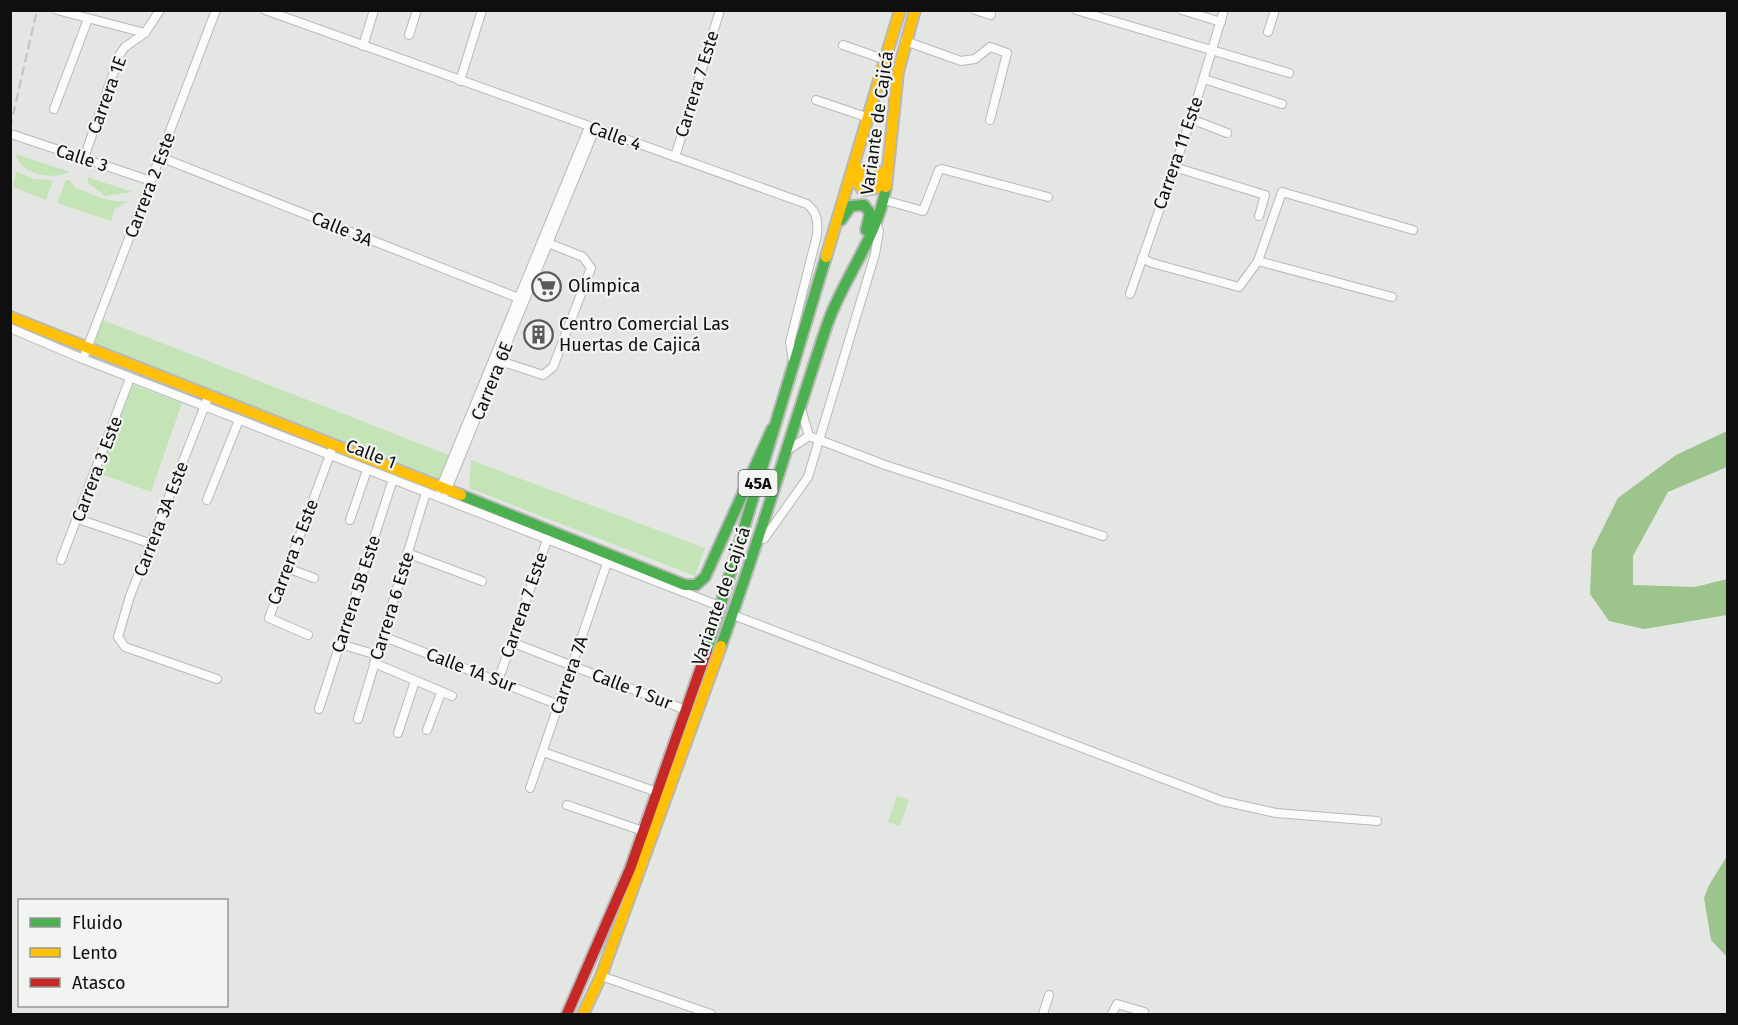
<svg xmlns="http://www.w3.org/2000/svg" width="1738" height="1025" viewBox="0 0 1738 1025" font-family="'Fira Sans',sans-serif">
<rect width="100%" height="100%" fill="#e4e6e3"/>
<g fill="#c4e4b8">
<path d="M16,154L70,172C54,180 20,176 16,154Z"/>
<polygon points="16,171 34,179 53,180 46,200 13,187"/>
<polygon points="87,177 133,192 105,196 89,184"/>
<path d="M66,180H70L75,188C96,194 105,203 128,201L114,210L111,221L57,203Z"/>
<polygon points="103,320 449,455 440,479 93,343"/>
<polygon points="131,384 182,403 151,492 98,473"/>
<polygon points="471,460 705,548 695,576 469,488"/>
<polygon points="897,796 909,800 900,826 888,822"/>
</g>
<g fill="#9cc48c">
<polygon points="1727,431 1727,467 1668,492 1633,556 1633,585 1695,587 1727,579 1727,615 1644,629 1609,621 1590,594 1592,550 1618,498 1676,455"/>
<polygon points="1727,856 1727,957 1711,940 1704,898 1709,885"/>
</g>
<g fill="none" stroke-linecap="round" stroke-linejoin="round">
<defs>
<g id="street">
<polyline points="57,10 145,33"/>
<path d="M265,10L807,204C818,213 818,223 817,235L790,342L793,361"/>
<polyline points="975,10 991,15"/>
<polyline points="1076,10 1289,73"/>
<polyline points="1182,10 1221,22"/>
<polyline points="1268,32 1275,10"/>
<polyline points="409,35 417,10"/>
<polyline points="905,41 961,61 975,59 990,47 1007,53 990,120"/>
<polyline points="843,45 886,60"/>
<polyline points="363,46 374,10"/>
<polyline points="1204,79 1282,104"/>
<polyline points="460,81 482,10"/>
<polyline points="816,100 869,118"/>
<polyline points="54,109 88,19"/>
<polyline points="1191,119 1227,133"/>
<polyline points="14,135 151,181"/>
<polyline points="160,157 521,299"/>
<polyline points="675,157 720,10"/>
<polyline points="84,158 120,54 125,47 145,33 160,10"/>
<polyline points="1174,167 1265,195 1259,216"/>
<polyline points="884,200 923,211 939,170 942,169 1048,197"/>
<polyline points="1142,258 1152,263 1239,287 1258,261 1282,192 1413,230"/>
<polyline points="1258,261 1392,297"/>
<polyline points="1130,294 1191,119 1224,10"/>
<polyline points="10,328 83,359 722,607"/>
<polyline points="83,359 216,10"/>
<polyline points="500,361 543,375 553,367 591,268 583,257 548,243"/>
<polyline points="209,395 130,596 118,637 125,647 217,679"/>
<polyline points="801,409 809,436"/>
<polyline points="809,436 885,465 1103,536"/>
<polyline points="788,450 809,436"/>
<polyline points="440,489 589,127"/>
<polyline points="446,492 595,129"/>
<polyline points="207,500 239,420"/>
<polyline points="78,519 152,544"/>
<polyline points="350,520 367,470"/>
<polyline points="764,539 808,477 875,254 879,231 877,225"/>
<polyline points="407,553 482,581"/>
<polyline points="61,560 130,378"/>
<polyline points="287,568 314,578"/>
<polyline points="733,615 1222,801 1276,813 1377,821"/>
<polyline points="308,635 269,618 331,452"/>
<polyline points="382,636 559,705"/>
<polyline points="511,642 686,710"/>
<polyline points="340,644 377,655"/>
<polyline points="374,663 452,696"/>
<polyline points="498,681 548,537"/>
<polyline points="319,709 393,479"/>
<polyline points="358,719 426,492"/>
<polyline points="427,730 441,693"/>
<polyline points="398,733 415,681"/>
<polyline points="543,752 657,792"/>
<polyline points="530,788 607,563"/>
<polyline points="567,805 643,831"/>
<polyline points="601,976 711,1014"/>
<polyline points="1043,1014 1049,995"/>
<polyline points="1112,1014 1117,1004 1144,1012"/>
</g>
<g id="fast">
<polyline points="841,220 851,206 864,205 870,213 866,230"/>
<polyline points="461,495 685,585 696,585 705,577 772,429"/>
<path d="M721,646C760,540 791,432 827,325C843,278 878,237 886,187"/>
<polyline points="707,650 826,257"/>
</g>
<g id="slow">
<polyline points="860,168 857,182 863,190 877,188 881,172"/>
<polyline points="886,187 898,72 915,10"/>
<polyline points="826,257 900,10"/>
<polyline points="10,317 461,495"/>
<polyline points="583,1014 601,976 721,646"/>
</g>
<polyline id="jam" points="567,1014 630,869 707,650"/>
</defs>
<use href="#street" stroke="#b8b9b7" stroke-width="10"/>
<use href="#fast" stroke="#b8b9b7" stroke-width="14"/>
<use href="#slow" stroke="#b8b9b7" stroke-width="14"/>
<use href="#jam" stroke="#b8b9b7" stroke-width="14"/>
<use href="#street" stroke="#fbfbfb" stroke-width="8"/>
<use href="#fast" stroke="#4caf50" stroke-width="10"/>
<use href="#slow" stroke="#ffc107" stroke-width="10"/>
<use href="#jam" stroke="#c62828" stroke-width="10"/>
<polyline stroke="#c0c1c0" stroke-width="2" stroke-dasharray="9 4.5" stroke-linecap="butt" points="10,128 37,10"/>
</g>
<defs>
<symbol id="supermarket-ring" viewBox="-11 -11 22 22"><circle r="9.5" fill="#f1f4f0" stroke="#595a59" stroke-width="1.5"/><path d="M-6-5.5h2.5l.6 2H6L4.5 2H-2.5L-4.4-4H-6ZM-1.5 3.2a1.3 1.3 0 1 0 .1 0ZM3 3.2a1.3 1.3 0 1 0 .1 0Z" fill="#595a59"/></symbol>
<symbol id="building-ring" viewBox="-11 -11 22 22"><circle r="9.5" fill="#f1f4f0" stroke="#595a59" stroke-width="1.5"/><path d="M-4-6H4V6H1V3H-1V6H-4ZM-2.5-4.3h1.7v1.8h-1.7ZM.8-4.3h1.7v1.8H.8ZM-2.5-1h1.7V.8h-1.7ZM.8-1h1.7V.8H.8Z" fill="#595a59"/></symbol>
</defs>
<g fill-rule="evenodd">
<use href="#supermarket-ring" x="530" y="270" width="33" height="33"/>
<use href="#building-ring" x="522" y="318" width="33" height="33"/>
</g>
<g text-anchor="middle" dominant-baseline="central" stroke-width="4.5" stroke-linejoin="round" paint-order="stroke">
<rect fill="#f1f4f0" stroke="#525452" stroke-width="1.5" x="738.5" y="470" width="39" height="26" rx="4.5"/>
<g font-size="16" font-weight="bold" fill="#0e0f0e">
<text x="758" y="483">45A</text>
</g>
<g font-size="18" fill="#0e0f0e" stroke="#f1f4f0">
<text transform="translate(697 84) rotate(-73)">Carrera 7 Este</text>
<text transform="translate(107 95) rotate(-70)">Carrera 1E</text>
<text transform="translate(877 123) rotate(-82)">Variante de Cajicá</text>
<text transform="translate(615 136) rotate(20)">Calle 4</text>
<text transform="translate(1178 153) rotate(-71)">Carrera 11 Este</text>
<text transform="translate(82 158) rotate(18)">Calle 3</text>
<text transform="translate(150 185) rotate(-69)">Carrera 2 Este</text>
<text transform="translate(342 229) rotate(22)">Calle 3A</text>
<text transform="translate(492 381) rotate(-68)">Carrera 6E</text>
<text transform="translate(371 454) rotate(21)">Calle 1</text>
<text transform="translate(97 469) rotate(-69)">Carrera 3 Este</text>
<text transform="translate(161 519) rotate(-69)">Carrera 3A Este</text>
<text transform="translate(293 552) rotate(-69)">Carrera 5 Este</text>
<text transform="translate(356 594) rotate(-72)">Carrera 5B Este</text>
<text transform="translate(721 596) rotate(-71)">Variante de Cajicá</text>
<text transform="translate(524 605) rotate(-71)">Carrera 7 Este</text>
<text transform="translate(392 606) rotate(-73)">Carrera 6 Este</text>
<text transform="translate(471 670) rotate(21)">Calle 1A Sur</text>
<text transform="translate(569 675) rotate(-71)">Carrera 7A</text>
<text transform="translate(632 689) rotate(21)">Calle 1 Sur</text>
</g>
<g font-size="18" fill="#0e0f0e" stroke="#f1f4f0" text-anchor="start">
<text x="568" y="286">Olímpica</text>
<text x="559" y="324">Centro Comercial Las<tspan x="559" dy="21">Huertas de Cajicá</tspan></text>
</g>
</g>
<rect width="1738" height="1025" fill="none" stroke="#0e0f0e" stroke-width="24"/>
<rect x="18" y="899" width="210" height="108" fill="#f1f4f0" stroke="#969896" stroke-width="1.5"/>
<rect x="30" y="918" width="30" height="9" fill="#4caf50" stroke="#969896" stroke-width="1.5"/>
<text x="72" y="929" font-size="18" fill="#0e0f0e">Fluido</text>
<rect x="30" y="948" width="30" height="9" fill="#ffc107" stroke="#969896" stroke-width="1.5"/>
<text x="72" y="959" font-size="18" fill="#0e0f0e">Lento</text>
<rect x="30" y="978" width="30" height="9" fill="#c62828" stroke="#969896" stroke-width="1.5"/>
<text x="72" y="989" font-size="18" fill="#0e0f0e">Atasco</text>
</svg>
